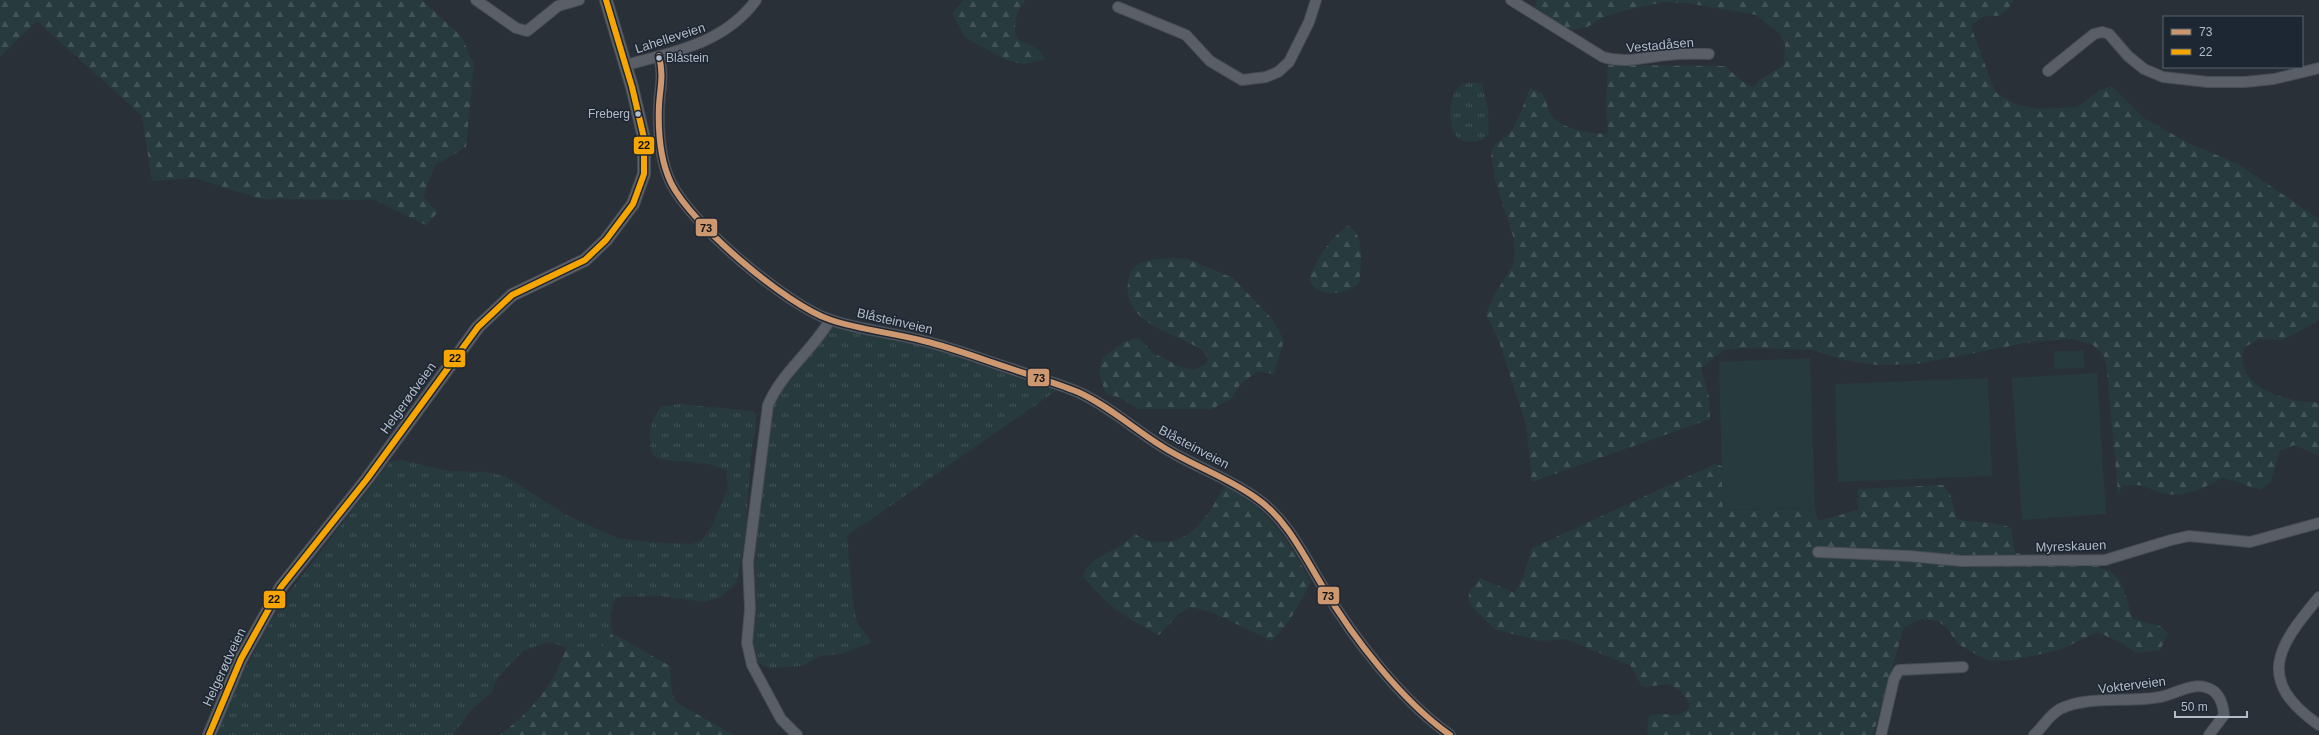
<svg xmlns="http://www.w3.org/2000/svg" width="2319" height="735" viewBox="0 0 2319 735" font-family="Helvetica,sans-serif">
<defs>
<pattern id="grass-tufts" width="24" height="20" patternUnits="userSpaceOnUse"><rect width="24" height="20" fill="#273a3e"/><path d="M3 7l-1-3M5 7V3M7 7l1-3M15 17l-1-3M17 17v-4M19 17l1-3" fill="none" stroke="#445559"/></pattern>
<pattern id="forest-firs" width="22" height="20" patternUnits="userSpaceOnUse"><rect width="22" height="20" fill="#273a3e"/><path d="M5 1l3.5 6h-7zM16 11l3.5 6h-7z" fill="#445559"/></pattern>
</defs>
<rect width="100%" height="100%" fill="#2a3038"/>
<g fill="url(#grass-tufts)">
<path d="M1474,82L1482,84L1488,109L1489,134C1485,139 1477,142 1470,142C1447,142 1449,113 1453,96C1455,91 1459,87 1462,84Z"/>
<polygon points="838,323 938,350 1057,390 847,536 853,602 857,623 872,642 842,654 823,655 802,666 769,668 760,664 754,658 753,648 755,536 765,445 775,398 818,337"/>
<path d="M679,404L753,411L756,415V425L751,452L746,533L738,577L734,585L721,597L705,602L661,596L616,597L610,615L612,633L602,647L574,649L548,642L523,651L498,677L491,693L471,710L453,735H215L224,711L263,635L287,595L390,462L401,460L449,471L486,472L505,476L568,516L618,538L647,542L692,544L702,540L713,524L728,488L726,470L709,464L666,460L657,458L651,451C649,433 649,422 661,407Z"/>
</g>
<g fill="url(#forest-firs)">
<polygon points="0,0 422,0 461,36 474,64 466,147 435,165 423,197 438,212 426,225 375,200 260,199 195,178 152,181 142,116 37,21 0,57"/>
<path d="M964,0H1026C1021,5 1017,13 1016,20C1011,44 1024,40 1037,49C1040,51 1043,56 1045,59L1024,64L1006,60L966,38L952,13Z"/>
<path d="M1537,0H2013C2001,25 1995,11 1981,18C1978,20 1974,23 1971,26L1995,92L2017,105L2039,109L2077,107L2098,91L2112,86L2145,119L2191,144L2238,164L2319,219V320L2283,340L2259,339L2245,347C2244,351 2242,356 2242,360C2246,391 2293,404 2319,402V456L2294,445L2280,451L2271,481L2261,490L2223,478C2205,487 2183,499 2161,493C2143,487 2145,483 2123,486L2118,493L2107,369L2104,356L2092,344L2070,339L2031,342L1916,364L1877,365L1844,360L1813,350L1745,348L1724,350L1701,368L1709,397L1710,419L1532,482L1526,425L1499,341L1486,314L1493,297L1513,265L1515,256L1513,236L1494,177C1496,169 1489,158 1492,150C1495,141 1505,138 1511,131C1520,118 1524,103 1530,88L1542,93C1546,99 1548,110 1552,116C1566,131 1589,133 1608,134L1606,101L1608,65L1725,66L1743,82L1754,87L1761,79L1784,65L1785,44L1779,33L1756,15L1687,3L1664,2L1626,10L1604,17L1587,27L1572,30L1553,23L1534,10Z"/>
<path d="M1348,226C1365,231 1361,269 1359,283C1346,296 1317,298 1309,280C1314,262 1331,236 1348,226Z"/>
<path d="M1185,258L1233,278L1272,319L1284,340L1274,374L1257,371L1239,386L1231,399L1212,409H1139L1118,397L1106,394L1099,374L1102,358L1121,344L1135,338L1140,339L1153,353L1179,366L1193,370L1206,364L1208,359L1204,351C1175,332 1118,324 1129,277C1134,255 1167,259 1185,258Z"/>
<path d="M1715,464L1722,466L1723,510L1815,508L1818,521L1858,510V489L1943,485L1950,494L1957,519C1975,524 1994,520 2011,528L2015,553L2075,558L2098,553L2100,568C2124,570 2126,602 2133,619L2160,626L2168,633L2160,650L2136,653L2120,642L2097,632L2062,649L2015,660L1988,661L1958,644L1947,628L1938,621L1922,619L1904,627L1873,735H1649L1647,730L1649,716C1662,710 1678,721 1690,707L1686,698L1680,690L1668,684L1645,687L1641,685L1631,666L1566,639L1540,641L1494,629L1469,603V593L1480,578L1515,593L1523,577L1532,548Z"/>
<path d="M1229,486C1269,512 1290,541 1311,583L1289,621L1272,641L1211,612L1191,607L1180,613L1159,635C1127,619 1106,605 1083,576C1089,554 1122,552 1134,533C1143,540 1148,541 1160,542C1194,543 1209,513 1224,487Z"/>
<path d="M612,633L670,666L672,693L676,702L733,735H500C531,711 556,684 566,646L574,649L602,647Z"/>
</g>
<g fill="#273a3e">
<polygon points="2054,351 2083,351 2085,367 2083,368 2054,369"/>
<polygon points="1810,358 1815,508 1723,510 1719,362"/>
<polygon points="2097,373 2106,514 2022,520 2012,378"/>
<polygon points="1988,378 1992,476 1838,482 1835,384"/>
</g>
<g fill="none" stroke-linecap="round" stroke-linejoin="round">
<defs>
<g id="minor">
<polyline points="476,0 516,28 527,31 558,6 579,0"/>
<path d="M1511,0L1603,57C1626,64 1645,57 1668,55C1681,53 1695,54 1709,54"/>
<polyline points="1118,7 1186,35 1210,61 1242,80 1266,77 1278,72 1289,62 1309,22 1316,0"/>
<path d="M659,56C664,77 660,86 659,106C658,131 660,160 671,183C692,225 786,305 831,320C861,330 894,333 924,341C953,348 981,359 1009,368C1032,376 1056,383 1078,392C1109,406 1135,430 1163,447C1193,466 1227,477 1256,498C1287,519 1304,556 1323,587C1353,638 1402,701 1450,735"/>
<path d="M626,65C674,52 725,43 756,0"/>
<polyline points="2048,71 2094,34 2102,32 2109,34 2128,56 2144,69 2163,77 2208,82 2245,82 2274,79 2319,68"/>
<polyline points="1818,552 1909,556 1962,561 2105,560 2171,540 2189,536 2250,542 2319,523"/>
<path d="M2319,597C2277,647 2255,680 2319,725"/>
<path d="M797,735L781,719L752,665L747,643L750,609L748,562L768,405C782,372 812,351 830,320"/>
<polyline points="1881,735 1894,679 1899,670 1963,667"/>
<path d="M2034,735C2043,727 2049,715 2060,709C2089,695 2129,703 2160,697C2175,694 2192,682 2208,688C2219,692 2223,704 2224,715L2209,735"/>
</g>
<polyline id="major" points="209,735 241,659 281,587 367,479 478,327 512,295 585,260 606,240 633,204 644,174 644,138 632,87 606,0"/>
</defs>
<use href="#minor" stroke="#484c53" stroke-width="12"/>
<use href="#major" stroke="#484c55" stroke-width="14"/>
<use href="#minor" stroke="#5a5e66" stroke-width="10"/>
<use href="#major" stroke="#5c6168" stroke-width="12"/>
<defs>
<path id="bus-1" d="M659,56C664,77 660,86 659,106C658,131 660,160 671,183C692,225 786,305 831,320C861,330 894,333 924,341C953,348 981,359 1009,368C1032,376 1056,383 1078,392C1109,406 1135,430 1163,447C1193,466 1227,477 1256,498C1287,519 1304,556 1323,587C1353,638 1402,701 1450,735"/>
<polyline id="bus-2" points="209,735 241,659 281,587 367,479 478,327 512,295 585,260 606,240 633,204 644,174 644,138 632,87 606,0"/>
</defs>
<use href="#bus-1" stroke="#1d2633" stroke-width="9"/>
<use href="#bus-2" stroke="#1d2633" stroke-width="9"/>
<use href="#bus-1" stroke="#cd976f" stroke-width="6"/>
<use href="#bus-2" stroke="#f7a600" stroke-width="6"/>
</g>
<g fill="#b4bcc9" stroke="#1d2633" stroke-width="1.5">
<circle cx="659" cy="58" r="3.5"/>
<circle cx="638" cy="114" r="3.5"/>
</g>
<g text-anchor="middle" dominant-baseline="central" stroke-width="3" stroke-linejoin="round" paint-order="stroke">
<g font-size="12" fill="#b4bcc9" stroke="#1d2633" text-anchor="start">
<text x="666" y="58">Blåstein</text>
<text x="630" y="114" text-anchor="end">Freberg</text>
</g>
<g font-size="13" fill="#b4bcc9" stroke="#1d2633">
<text transform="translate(670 38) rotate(-18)">Lahelleveien</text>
<text transform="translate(1660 45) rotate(-5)">Vestadåsen</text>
<text transform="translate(895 321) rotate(13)">Blåsteinveien</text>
<text transform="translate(408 398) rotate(-54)">Helgerødveien</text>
<text transform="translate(1194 447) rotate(28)">Blåsteinveien</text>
<text transform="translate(2071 546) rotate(-2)">Myreskauen</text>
<text transform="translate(224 667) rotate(-65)">Helgerødveien</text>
<text transform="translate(2132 685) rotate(-7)">Vokterveien</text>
</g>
</g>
<g stroke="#1d2633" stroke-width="1.5">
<rect x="633" y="136" width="22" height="19" rx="4" fill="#f7a600"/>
<rect x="695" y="218" width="23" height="19" rx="4" fill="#cd976f"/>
<rect x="443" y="349" width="23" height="19" rx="4" fill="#f7a600"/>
<rect x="1027" y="368" width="23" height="19" rx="4" fill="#cd976f"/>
<rect x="1317" y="586" width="23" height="19" rx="4" fill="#cd976f"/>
<rect x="263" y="590" width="23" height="19" rx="4" fill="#f7a600"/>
</g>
<g font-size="11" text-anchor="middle" font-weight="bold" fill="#111">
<text x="644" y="149">22</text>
<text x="706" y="232">73</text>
<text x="455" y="362">22</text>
<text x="1039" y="382">73</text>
<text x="1328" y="600">73</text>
<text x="274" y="603">22</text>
</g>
<rect x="2163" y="16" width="140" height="52" fill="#1d2633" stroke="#59626f"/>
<rect x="2171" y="29" width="20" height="6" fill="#cd976f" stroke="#59626f"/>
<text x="2199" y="36" font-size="12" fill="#b4bcc9">73</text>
<rect x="2171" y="49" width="20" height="6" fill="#f7a600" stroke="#59626f"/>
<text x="2199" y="56" font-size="12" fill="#b4bcc9">22</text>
<path d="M2175 711v6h72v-6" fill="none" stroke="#b4bcc9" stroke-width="2"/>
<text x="2181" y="711" font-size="12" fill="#b4bcc9" stroke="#1d2633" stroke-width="3" paint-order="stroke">50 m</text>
</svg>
